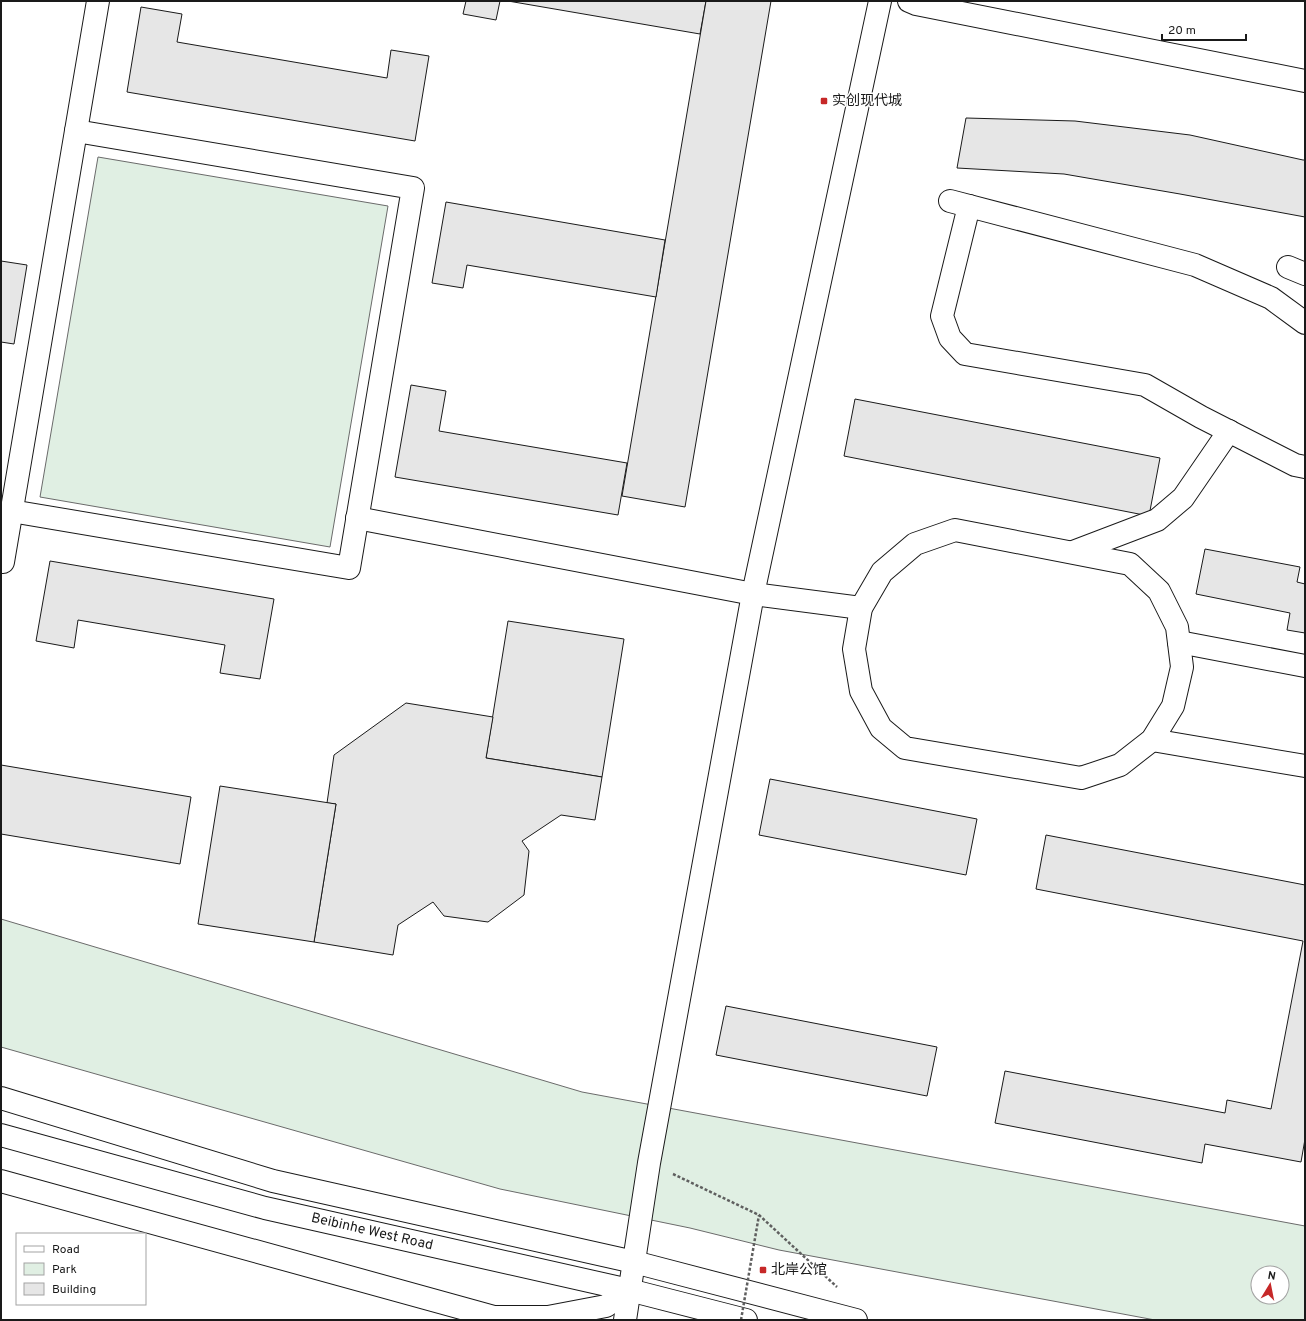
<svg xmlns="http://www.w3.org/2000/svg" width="1306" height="1321" viewBox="0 0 1306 1321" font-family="Overpass,'Noto Sans SC',sans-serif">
<rect width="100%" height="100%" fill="#fff"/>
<g fill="#e0efe3" stroke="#6a6a6a" fill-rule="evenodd">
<polygon points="98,157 388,206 330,547 40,497"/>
<path d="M1,919L582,1092L1305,1226V1320H1155L779,1250L690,1228L500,1189L1,1047ZM1258,1273H1282V1297H1258Z"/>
</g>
<g fill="#e6e6e6" stroke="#1a1a1a">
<polygon points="466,1 500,1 496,20 463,14"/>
<polygon points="508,1 706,1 700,34"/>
<polygon points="706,1 771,1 685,507 622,496"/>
<polygon points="141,7 182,14 177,42 387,78 391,50 429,56 415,141 127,92"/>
<polygon points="966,118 1075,121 1190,135 1303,160 1305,160 1305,217 1180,194 1064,174 957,168"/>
<polygon points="446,202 665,240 656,297 467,265 463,288 432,283"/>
<polygon points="1,261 27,265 14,344 1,342"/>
<polygon points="411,385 446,391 439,431 627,463 618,515 395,477"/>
<polygon points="855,399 1160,458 1149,516 844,456"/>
<polygon points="1205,549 1300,567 1297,582 1305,584 1305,633 1287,630 1290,613 1196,594"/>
<polygon points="50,561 274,599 260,679 220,673 225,645 78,620 74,648 36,641"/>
<polygon points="508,621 624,639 602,777 486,758"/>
<polygon points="406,703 493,717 486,758 602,777 595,820 561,815 522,841 529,851 524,895 488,922 444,916 433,902 398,925 393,955 314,942 336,804 327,803 334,755"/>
<polygon points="1,765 191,797 180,864 1,834"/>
<polygon points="770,779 977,819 966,875 759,835"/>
<polygon points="220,786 336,804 314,942 198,924"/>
<polygon points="1046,835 1305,885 1305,1139 1301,1162 1205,1144 1202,1163 995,1123 1005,1071 1225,1113 1227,1100 1271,1109 1303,941 1036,889"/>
<polygon points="726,1006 937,1047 927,1096 716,1055"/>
</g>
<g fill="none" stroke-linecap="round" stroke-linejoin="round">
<defs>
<g id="minor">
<polyline points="909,1 916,4 1305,81"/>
<polyline points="950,201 1195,265 1271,298 1305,323"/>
<polyline points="969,206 942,316 950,338 965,354 1145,385 1201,417 1295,465 1305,467"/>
<polyline points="1288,267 1305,274"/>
<polyline points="11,511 349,568 413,188 76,131"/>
<polyline points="357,518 753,594 861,608"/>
<polygon points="955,530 1130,564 1159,591 1177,627 1182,667 1173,706 1152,740 1120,765 1081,778 905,748 881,728 861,691 854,649 861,608 882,572 915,544"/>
<polyline points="1073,552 1157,520 1183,498 1229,431"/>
<polyline points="3,562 98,1"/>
<polyline points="1179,642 1305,666"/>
<polyline points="1152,740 1305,766"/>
<polyline points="1,1098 273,1181 634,1262 856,1320"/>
</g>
<polyline id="tertiary" points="625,1320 649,1163 753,594 880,1"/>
<g id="primary">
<polyline points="1,1135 265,1208 629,1290 746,1320"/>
<polyline points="1,1181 505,1320"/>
<polyline points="494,1317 548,1317 606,1306 629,1290"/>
</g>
</defs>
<use href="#minor" stroke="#1a1a1a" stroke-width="24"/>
<use href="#tertiary" stroke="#1a1a1a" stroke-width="24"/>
<use href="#primary" stroke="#1a1a1a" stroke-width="24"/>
<polyline stroke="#5f5f5f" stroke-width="2.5" stroke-dasharray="3 2" stroke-linecap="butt" points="673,1174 759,1215 837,1287"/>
<use href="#minor" stroke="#fff" stroke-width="22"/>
<use href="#tertiary" stroke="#fff" stroke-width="22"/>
<use href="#primary" stroke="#fff" stroke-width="22"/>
<polyline stroke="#5f5f5f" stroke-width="2.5" stroke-dasharray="3 2" stroke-linecap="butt" points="741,1320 759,1215"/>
</g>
<g fill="#c62828" stroke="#fff" stroke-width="1.5">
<rect x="820" y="97" width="8" height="8" rx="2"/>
<rect x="759" y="1266" width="8" height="8" rx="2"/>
</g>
<g text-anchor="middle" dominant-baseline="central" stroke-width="3" stroke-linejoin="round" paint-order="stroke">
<g font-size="14" fill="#1a1a1a" stroke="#fff" text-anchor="start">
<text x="832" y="101">实创现代城</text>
<text x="771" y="1270">北岸公馆</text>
</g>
<g font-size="14" fill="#1a1a1a" stroke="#fff">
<text transform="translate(372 1232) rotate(13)">Beibinhe West Road</text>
</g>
</g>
<rect width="1306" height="1321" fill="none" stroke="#1a1a1a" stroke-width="4"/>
<rect x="16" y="1233" width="130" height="72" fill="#ffffff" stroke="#a3a3a3"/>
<rect x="24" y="1246" width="20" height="6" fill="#ffffff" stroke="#a3a3a3"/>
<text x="52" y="1253" font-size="12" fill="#1a1a1a">Road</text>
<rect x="24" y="1263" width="20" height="12" fill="#e0efe3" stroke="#a3a3a3"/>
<text x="52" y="1273" font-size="12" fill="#1a1a1a">Park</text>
<rect x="24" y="1283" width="20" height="12" fill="#e6e6e6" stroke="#a3a3a3"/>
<text x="52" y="1293" font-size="12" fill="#1a1a1a">Building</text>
<g transform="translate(1270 1285) rotate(10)"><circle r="19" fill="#ffffff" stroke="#a3a3a3"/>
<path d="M0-3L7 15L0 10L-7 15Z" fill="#c62828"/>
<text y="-6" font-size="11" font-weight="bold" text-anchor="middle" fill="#1a1a1a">N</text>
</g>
<path d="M1162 34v6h84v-6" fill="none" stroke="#1a1a1a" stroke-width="2"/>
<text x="1168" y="34" font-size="12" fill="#1a1a1a" stroke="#ffffff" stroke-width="3" paint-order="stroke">20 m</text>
</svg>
